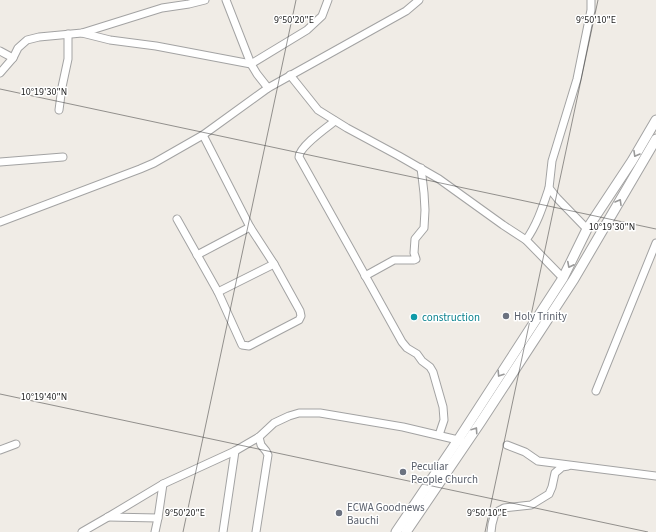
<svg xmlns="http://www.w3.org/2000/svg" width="656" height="532" viewBox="0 0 656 532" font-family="'Source Sans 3',sans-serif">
<rect width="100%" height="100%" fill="#f0ece6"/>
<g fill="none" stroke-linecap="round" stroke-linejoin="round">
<defs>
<g id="minor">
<polyline points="226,0 251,64 257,74 268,88"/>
<polyline points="82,33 110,40 156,46 251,64 307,30 322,16 328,0"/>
<polyline points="0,51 13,58"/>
<polyline points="0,73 13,58 18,48 27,40 39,37 82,33 162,8 189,4 205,0"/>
<polyline points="290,75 318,110 347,128 399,156 439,179 503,225 526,240 563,278"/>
<polyline points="59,110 62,87 68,59 68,34"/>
<path d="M335,121C326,128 299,147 299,157L351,250L402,342L407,348L417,354L422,361L430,367L433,372L443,407L444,420L439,435"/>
<polyline points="0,162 63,157"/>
<polyline points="177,219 218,292 242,345 249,346 299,320 301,316 300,311 274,264 250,227 203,135"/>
<polyline points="0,222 140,169 154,163 203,135 268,88 406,11 419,0"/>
<polyline points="587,229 557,198 549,188 552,161 577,79 591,10 591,0"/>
<path d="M526,240C537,225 543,206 549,188"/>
<polyline points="197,255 250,227"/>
<polyline points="365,276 394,260 414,260 416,259 414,253 415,239 424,228 425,210 424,193 422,176 421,168"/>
<polyline points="218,292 274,264"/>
<polyline points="596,391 656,243"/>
<polyline points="507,445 525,452 538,461 656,476"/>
<polyline points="0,450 16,444"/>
<polyline points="108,517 158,518"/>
<polyline points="82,532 108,517 163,484 235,451 259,437 274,423 289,416 299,413 320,413 403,427 458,440 462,442"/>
<polyline points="155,532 158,518 163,484"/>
<polyline points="223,532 235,451"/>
<polyline points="256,532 268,455 266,451 261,445 259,437"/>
<polyline points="491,532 492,524 495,513 504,508 531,505 549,494 552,487 555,473 562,467 568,466"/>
</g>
<g id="tertiary">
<polyline points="396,532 458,440 563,278 587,229 632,161 656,120"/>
<polyline points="406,532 480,423 574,279 656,139"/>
</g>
</defs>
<use href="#minor" stroke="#a3a3a3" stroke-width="9"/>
<use href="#tertiary" stroke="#a3a3a3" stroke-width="11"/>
<use href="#minor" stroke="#fff" stroke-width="7"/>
<use href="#tertiary" stroke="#fff" stroke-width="9"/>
</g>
<defs><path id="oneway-chevron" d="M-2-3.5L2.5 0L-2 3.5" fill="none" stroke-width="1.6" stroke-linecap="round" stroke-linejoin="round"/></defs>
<g stroke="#9a9a9a">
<use href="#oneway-chevron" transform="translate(636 154) rotate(120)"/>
<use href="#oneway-chevron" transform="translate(619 202) rotate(-60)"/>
<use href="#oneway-chevron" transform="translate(570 265) rotate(117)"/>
<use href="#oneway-chevron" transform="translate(500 374) rotate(123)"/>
<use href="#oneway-chevron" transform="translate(475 430) rotate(-56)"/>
</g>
<path fill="none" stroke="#1f1f1f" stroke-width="1" stroke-opacity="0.45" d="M0,89L656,229M0,394L648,532M183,532L296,0M485,532L598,0"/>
<g fill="#6b7280" stroke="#fff" stroke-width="1.5">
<circle cx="506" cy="316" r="4"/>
<circle cx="403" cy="472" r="4"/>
<circle cx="339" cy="513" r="4"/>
</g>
<circle fill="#0f9aa8" stroke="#fff" stroke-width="1.5" cx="414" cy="317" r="4"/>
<g text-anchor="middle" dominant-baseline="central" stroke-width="3" stroke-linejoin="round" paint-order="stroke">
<g font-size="11" fill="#5b616d" stroke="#fff" text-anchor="start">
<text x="514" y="316">Holy Trinity</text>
<text x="411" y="466">Peculiar<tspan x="411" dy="13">People Church</tspan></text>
<text x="347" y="507">ECWA Goodnews<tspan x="347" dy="13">Bauchi</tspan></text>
</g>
<g font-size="11" fill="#0d838f" stroke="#fff" text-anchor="start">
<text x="422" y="317">construction</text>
</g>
</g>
<g font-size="10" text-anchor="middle" fill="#1f1f1f" stroke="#fff" stroke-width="3" stroke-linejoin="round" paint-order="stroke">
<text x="294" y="23">9°50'20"E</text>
<text x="596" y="23">9°50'10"E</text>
<text x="44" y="95">10°19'30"N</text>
<text x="612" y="230">10°19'30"N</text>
<text x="44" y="400">10°19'40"N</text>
<text x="185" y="516">9°50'20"E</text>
<text x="487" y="516">9°50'10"E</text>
</g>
</svg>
